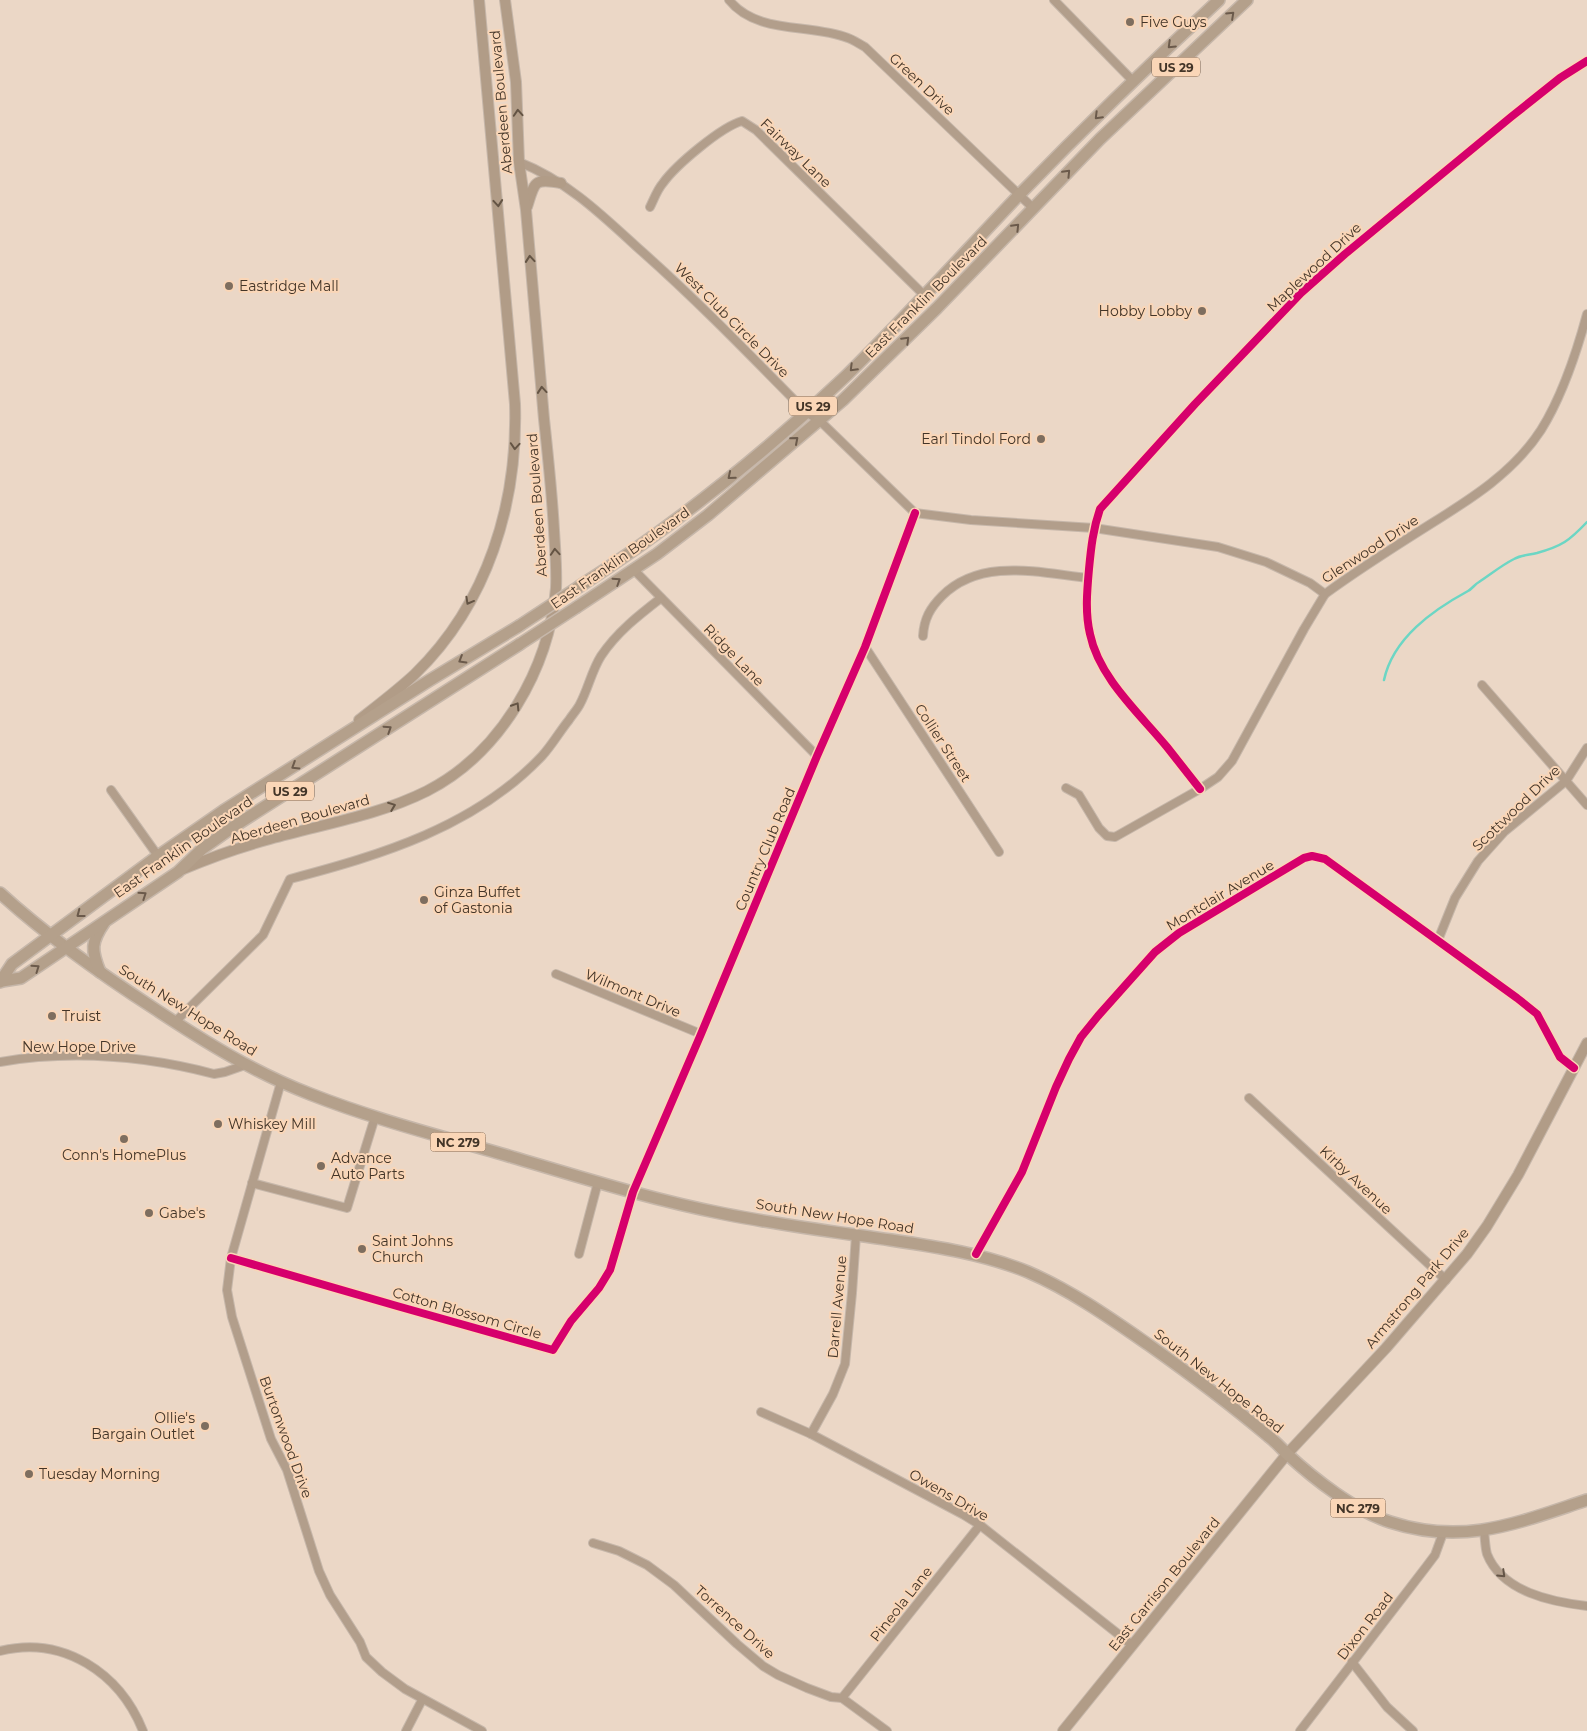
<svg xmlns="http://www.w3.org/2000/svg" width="1587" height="1731" viewBox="0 0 1587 1731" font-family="Montserrat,sans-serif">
<rect width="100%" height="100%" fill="#ebd7c6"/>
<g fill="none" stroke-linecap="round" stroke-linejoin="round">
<path stroke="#6cd6c4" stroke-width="2.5" d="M1384,680C1393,638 1433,610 1468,591C1472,589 1475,584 1479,582C1491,574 1502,565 1514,559C1521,555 1529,555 1537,553C1562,546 1569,541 1587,522"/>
<defs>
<g id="street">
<path d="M729,0C757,35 810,23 848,38C854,40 859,44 865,47L1033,208"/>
<polyline points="1054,0 1133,81"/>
<path d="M519,162C567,181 601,214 638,248C697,300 751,356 806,412L819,420L915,513"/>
<path d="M650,207C654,199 657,190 663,183C676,165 721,127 742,121L756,130L924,295"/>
<path d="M915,513L971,520L1094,528L1218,547L1266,562L1310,583L1325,594C1359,569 1394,547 1429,525C1471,499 1514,472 1541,430C1561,398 1577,351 1587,314"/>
<polyline points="634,570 817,756"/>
<path d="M923,636C924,619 930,608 942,596C981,557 1040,573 1088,578"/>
<polyline points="865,647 999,852"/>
<polyline points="1482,685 1587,805"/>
<polyline points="1066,788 1079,795 1099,828 1107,836 1115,837 1200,789 1218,777 1232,761 1304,629 1325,594"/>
<path d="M1200,789C1189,775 1178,761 1167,747C1140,714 1099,678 1090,634C1085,613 1087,591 1089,569C1091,548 1093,529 1100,509L1195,404L1301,293L1345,254L1511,117L1560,78L1587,61"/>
<polyline points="111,790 158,856"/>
<polyline points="1438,940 1455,898 1478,861 1504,832 1566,781 1587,748"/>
<polyline points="556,974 701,1034"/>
<path d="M175,1022L263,935L290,879C381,855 475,827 542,756C552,745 560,731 569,720C572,715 577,710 580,704C588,689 592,670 601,656C617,632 639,615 661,598"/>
<path d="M0,1062C71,1050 145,1056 214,1074L225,1072L245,1065"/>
<polyline points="281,1082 231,1258 227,1290 232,1317 271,1439 287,1470 319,1571 330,1595 360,1642 366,1657 382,1672 405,1689 482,1731"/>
<polyline points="1249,1098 1446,1280"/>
<polyline points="252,1183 347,1208 375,1117"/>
<polyline points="579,1254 598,1182"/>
<polyline points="976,1254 1022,1172 1056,1087 1069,1059 1081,1037 1098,1016 1155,952 1179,933 1304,858 1312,856 1325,859 1517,998 1537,1014 1560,1057 1574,1068"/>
<polyline points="231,1258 397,1306 553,1350 571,1321 599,1288 610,1270 633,1192 701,1034 817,756 865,647 915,513"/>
<polyline points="761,1412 811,1434 964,1515 980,1525 1132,1645"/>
<polyline points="811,1434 833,1394 845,1364 852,1293 856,1235"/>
<path d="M1484,1531C1485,1538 1485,1547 1487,1554C1502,1592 1552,1602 1587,1606"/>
<polyline points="593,1543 619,1551 647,1565 674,1585 737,1644 763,1666 778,1675 807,1688 831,1697 842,1698 887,1731"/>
<path d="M0,1651C63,1635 120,1673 143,1731"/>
<polyline points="1352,1662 1387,1707 1413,1731"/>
<polyline points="842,1698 980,1525"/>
<polyline points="406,1731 422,1700"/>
<polyline points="1300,1731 1426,1567 1435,1555 1443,1533"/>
</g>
<g id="secondary">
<path d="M527,207C535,182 533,178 561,183"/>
<path d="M359,720C378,705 398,690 415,674C488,603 518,503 515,404L479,0"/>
<path d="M181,870C209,858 240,847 270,839C323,824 377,816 427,791C501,753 549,669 556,588C557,569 555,549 554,530C552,493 548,456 544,419C538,349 532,280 526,210L519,162L516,82L505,0"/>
<polyline points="1063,1731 1287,1454 1386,1348 1467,1254 1487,1226 1518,1175 1587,1043"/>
</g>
<g id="primary">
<path d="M580,586C675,525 765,453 847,375C906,317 962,255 1019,195C1084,128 1151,63 1219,0"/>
<polyline points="577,607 657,554 708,515 843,400 937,308 1100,139 1247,0"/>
<path d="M0,893C48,937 101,974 155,1009C205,1042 255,1073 310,1094C376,1120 444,1137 512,1157C583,1178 653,1200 725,1214C780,1225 836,1232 891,1240C938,1247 984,1254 1028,1272C1072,1291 1110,1318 1149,1345C1190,1374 1230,1404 1268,1436C1275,1441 1281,1448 1287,1454C1314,1479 1355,1511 1390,1522C1464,1546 1517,1523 1587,1500"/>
<path d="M100,972C91,950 91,942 104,923"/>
<polyline points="2,981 21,978 178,872 202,849 233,827 520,644"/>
<polyline points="0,982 12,964 158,856 223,811 430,680 519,626"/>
</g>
</defs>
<use href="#street" stroke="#c6b7aa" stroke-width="10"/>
<use href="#secondary" stroke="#c6b7aa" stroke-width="12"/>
<use href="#primary" stroke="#c6b7aa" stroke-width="14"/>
<use href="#street" stroke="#b29e8b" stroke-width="8"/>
<use href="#secondary" stroke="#b19c87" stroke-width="10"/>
<use href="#primary" stroke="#b4a08b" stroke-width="11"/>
<defs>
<g id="primary-bridge">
<polyline points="519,626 580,586"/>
<polyline points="520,644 577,607"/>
</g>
</defs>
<use href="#primary-bridge" stroke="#c6b7aa" stroke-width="14" stroke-linecap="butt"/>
<use href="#primary-bridge" stroke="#b4a08b" stroke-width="11"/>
<defs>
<g id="cycleway">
<path d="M1200,789C1189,775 1178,761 1167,747C1140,714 1099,678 1090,634C1085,613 1087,591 1089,569C1091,548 1093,529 1100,509L1195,404L1301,293L1345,254L1511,117L1560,78L1587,61"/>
<polyline points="976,1254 1022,1172 1056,1087 1069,1059 1081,1037 1098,1016 1155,952 1179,933 1304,858 1312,856 1325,859 1517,998 1537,1014 1560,1057 1574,1068"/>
<polyline points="231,1258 397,1306 553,1350 571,1321 599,1288 610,1270 633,1192 701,1034 817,756 865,647 915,513"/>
</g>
</defs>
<use href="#cycleway" stroke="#fad6b7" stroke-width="11"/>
<use href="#cycleway" stroke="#d6006c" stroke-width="8"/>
</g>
<defs><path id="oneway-chevron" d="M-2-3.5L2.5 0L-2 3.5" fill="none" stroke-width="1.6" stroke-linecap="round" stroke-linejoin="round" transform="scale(1.25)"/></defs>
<g stroke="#6b5a4b">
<use href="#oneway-chevron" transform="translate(1231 15) rotate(-43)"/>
<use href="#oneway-chevron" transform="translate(1171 45) rotate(136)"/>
<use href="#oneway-chevron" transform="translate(1098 116) rotate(135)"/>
<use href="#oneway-chevron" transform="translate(1067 173) rotate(-46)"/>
<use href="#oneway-chevron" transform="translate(1016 227) rotate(-46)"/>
<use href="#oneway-chevron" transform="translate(906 340) rotate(-45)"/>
<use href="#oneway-chevron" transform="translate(853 368) rotate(135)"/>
<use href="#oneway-chevron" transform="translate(795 440) rotate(-41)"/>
<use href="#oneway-chevron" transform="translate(731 476) rotate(140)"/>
<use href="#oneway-chevron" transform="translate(617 581) rotate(-33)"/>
<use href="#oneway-chevron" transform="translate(462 660) rotate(149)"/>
<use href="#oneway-chevron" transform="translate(388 729) rotate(-33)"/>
<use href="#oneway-chevron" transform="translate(295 766) rotate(148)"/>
<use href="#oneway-chevron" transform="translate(143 895) rotate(-34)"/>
<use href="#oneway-chevron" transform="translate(80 914) rotate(143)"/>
<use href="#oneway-chevron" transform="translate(36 968) rotate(-35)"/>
</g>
<g stroke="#645444">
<use href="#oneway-chevron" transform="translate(518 113) rotate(-94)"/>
<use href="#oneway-chevron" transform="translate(498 203) rotate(85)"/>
<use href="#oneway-chevron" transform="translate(530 259) rotate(-95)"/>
<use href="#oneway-chevron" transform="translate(542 390) rotate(-95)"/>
<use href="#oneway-chevron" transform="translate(515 446) rotate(94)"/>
<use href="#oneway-chevron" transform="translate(555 552) rotate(-94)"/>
<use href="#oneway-chevron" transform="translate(469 601) rotate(119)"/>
<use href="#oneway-chevron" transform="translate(516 706) rotate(-58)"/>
<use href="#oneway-chevron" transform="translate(392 806) rotate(-21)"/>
</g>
<use stroke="#645446" href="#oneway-chevron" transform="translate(1502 1574) rotate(44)"/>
<g fill="#7e6e5f" stroke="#fad6b7" stroke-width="2">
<circle cx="1130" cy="22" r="5"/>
<circle cx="229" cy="286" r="5"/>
<circle cx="1202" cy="311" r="5"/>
<circle cx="1041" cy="439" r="5"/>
<circle cx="424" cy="900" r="5"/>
<circle cx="52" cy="1016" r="5"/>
<circle cx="218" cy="1124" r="5"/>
<circle cx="124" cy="1139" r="5"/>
<circle cx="321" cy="1166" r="5"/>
<circle cx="149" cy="1213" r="5"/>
<circle cx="362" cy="1249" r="5"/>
<circle cx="205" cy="1426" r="5"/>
<circle cx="29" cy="1474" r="5"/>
</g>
<g text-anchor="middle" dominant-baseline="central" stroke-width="4" stroke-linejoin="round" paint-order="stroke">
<g fill="#fad6b7" stroke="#7a6553" stroke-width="1">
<rect x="1152" y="57.5" width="48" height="19" rx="4"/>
<rect x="789" y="396.5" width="48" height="19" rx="4"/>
<rect x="266" y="781.5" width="48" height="19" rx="4"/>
<rect x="430.5" y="1132.5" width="55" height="19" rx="4"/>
<rect x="1330.5" y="1498.5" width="55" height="19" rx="4"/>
</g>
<g font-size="12" font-weight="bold" fill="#433528">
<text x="1176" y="67">US 29</text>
<text x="813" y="406">US 29</text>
<text x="290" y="791">US 29</text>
<text x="458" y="1142">NC 279</text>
<text x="1358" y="1508">NC 279</text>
</g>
<g font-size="14" fill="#433528" stroke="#fad6b7" text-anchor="start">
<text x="1140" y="22">Five Guys</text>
<text x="239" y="286">Eastridge Mall</text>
<text x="1192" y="311" text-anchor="end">Hobby Lobby</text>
<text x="1031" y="439" text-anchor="end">Earl Tindol Ford</text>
<text x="434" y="892">Ginza Buffet<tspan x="434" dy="16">of Gastonia</tspan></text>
<text x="62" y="1016">Truist</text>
<text x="228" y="1124">Whiskey Mill</text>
<text x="124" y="1155" text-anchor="middle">Conn's HomePlus</text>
<text x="331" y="1158">Advance<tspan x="331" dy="16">Auto Parts</tspan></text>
<text x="159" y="1213">Gabe's</text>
<text x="372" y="1241">Saint Johns<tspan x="372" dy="16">Church</tspan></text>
<text x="195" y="1418" text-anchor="end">Ollie's<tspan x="195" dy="16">Bargain Outlet</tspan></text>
<text x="39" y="1474">Tuesday Morning</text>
</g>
<g font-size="14" fill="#433528" stroke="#fad6b7">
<text transform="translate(922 84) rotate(43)">Green Drive</text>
<text transform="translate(501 102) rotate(-95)">Aberdeen Boulevard</text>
<text transform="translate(796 153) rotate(44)">Fairway Lane</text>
<text transform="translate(1314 267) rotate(-43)">Maplewood Drive</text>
<text transform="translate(926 297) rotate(-45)">East Franklin Boulevard</text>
<text transform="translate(732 320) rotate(45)">West Club Circle Drive</text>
<text transform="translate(537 505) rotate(-94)">Aberdeen Boulevard</text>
<text transform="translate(1370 549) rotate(-33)">Glenwood Drive</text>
<text transform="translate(620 558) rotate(-35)">East Franklin Boulevard</text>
<text transform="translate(734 655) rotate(46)">Ridge Lane</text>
<text transform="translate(943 743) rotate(57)">Collier Street</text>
<text transform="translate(1516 808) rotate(-44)">Scottwood Drive</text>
<text transform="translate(300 819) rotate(-16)">Aberdeen Boulevard</text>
<text transform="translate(183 847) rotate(-35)">East Franklin Boulevard</text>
<text transform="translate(765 849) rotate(-67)">Country Club Road</text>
<text transform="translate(1220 895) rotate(-31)">Montclair Avenue</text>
<text transform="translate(633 993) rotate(23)">Wilmont Drive</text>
<text transform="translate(188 1010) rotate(32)">South New Hope Road</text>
<text x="79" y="1047">New Hope Drive</text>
<text transform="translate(1356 1180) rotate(43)">Kirby Avenue</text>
<text transform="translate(835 1216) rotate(9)">South New Hope Road</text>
<text transform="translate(1417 1288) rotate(-50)">Armstrong Park Drive</text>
<text transform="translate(837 1307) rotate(-85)">Darrell Avenue</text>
<text transform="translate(467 1313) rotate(16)">Cotton Blossom Circle</text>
<text transform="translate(1219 1381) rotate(38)">South New Hope Road</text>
<text transform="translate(286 1437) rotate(70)">Burtonwood Drive</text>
<text transform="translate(949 1495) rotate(30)">Owens Drive</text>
<text transform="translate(1164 1584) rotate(-51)">East Garrison Boulevard</text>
<text transform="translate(901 1604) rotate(-52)">Pineola Lane</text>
<text transform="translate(735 1622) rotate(42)">Torrence Drive</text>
<text transform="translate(1365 1626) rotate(-52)">Dixon Road</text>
</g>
</g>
</svg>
